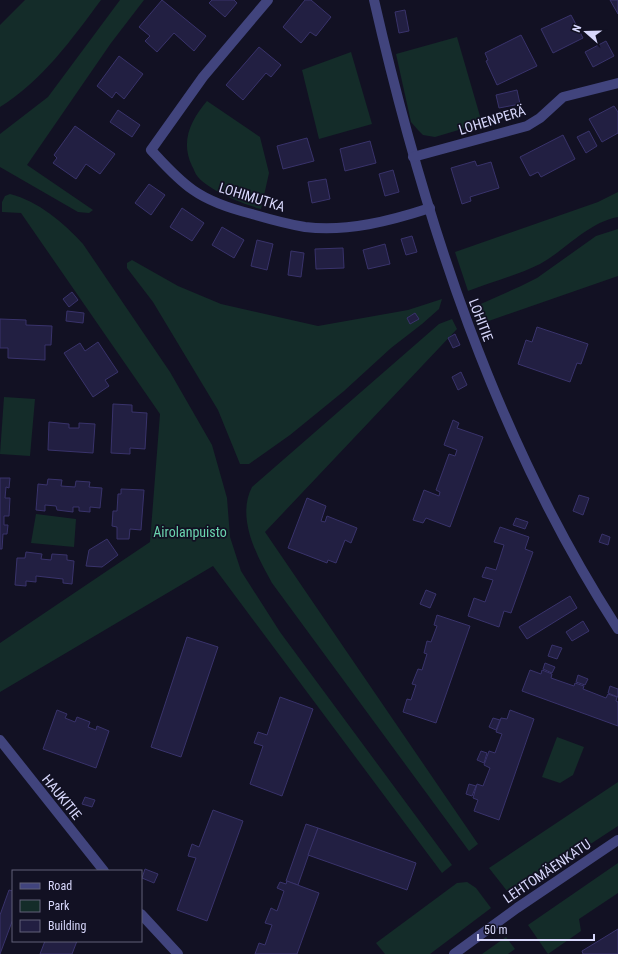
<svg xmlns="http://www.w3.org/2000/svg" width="618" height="954" viewBox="0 0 618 954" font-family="'Roboto Condensed',sans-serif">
<rect width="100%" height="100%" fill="#121123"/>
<g fill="#142c29">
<path d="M25,0H101C72,39 42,81 0,107V25Z"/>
<polygon points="120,0 144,0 111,43 27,165 93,210 89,213 78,212 0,167 0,134 48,97"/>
<polygon points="457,37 482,123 435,137 423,135 418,130 411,122 396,54"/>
<polygon points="351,52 372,124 319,139 302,70"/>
<path d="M207,101L260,137L269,173L261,209C243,204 210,191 198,177C195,174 194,169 192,166C180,141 191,120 207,101Z"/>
<path d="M618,192V217C587,223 567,249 540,264C518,275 491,282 468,291L455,252L598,202Z"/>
<path d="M10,194C38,201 64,223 83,244L170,372L212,445L227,498L230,537L241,571L280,632L452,865L442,873L213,566L0,692V643L150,542L160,414L21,213L2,212V202L5,196Z"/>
<polygon points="618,229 618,276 480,324 474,307 521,286 537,278 596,236"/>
<polygon points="132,260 178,286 221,304 318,326 408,310 442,299 439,309 422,324 391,348 344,391 290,435 249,464 240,464 218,410 153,302 127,268 127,263"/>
<path d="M452,319L457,329L265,532L478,844L469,851L272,583C257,556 236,518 252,487L439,324Z"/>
<polygon points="4,397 35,399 30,456 0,454"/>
<polygon points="36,514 76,519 74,547 31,543"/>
<polygon points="557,737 584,747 573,775 560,783 542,777"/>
<polygon points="618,782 618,826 511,896 489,868"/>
<polygon points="618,863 618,893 579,919 581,931 548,954 528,925"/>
<polygon points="467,882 476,888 491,908 430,954 385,954 376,943 457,883"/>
<polygon points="506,937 515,949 508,954 482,954"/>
</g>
<g fill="#221f42" stroke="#39336b">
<polygon points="162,0 206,36 194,51 174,33 157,52 145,41 150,36 139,27"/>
<polygon points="212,0 234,0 237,3 225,17 209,3"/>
<polygon points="305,0 311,0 331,17 316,36 310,32 301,43 283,27"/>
<polygon points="610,0 618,0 618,14"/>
<polygon points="405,10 409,31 399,33 395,12"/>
<polygon points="571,15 583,38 553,53 541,29"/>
<polygon points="521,35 537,66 497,85 486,61 488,60 485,53"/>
<polygon points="606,41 614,56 593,67 585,52"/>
<polygon points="259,47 281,65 271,77 266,73 243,100 226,85"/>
<polygon points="119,56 143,74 124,99 116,92 112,98 97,86"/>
<polygon points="517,90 520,104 499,108 496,95"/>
<polygon points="614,106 618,112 618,133 602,142 589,119"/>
<polygon points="118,110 140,125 132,137 110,122"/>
<polygon points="75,126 115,154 100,174 86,164 76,179 53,163 57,158 54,155"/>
<polygon points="589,131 597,146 586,153 577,137"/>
<polygon points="563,135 575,159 541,177 538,172 530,176 520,157"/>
<polygon points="307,138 314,161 283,169 277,146"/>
<polygon points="370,141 376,163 345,171 340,149"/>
<polygon points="475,161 477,166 491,162 499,188 470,197 471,201 462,204 451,168"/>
<polygon points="393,170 399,192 385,196 379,174"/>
<polygon points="326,179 330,199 312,203 308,182"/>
<polygon points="149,184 165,195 151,215 135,203"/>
<polygon points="182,208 204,223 192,241 170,227"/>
<polygon points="222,227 244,240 234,258 212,245"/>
<polygon points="412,236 417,252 406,255 401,239"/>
<polygon points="257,240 273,244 267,270 251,266"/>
<polygon points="385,244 390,264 368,269 363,250"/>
<polygon points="343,248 344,268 316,269 315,249"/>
<polygon points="291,251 304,253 301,277 288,275"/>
<polygon points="72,292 78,300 69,307 63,299"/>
<polygon points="67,311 84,313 83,323 66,321"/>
<polygon points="415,313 419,319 410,324 407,318"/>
<polygon points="0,319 26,320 26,325 52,326 51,345 45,345 45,360 8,358 8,348 0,348"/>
<polygon points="537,327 588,344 581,364 577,363 570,382 518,364 526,340 532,342"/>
<polygon points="455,334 460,345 453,348 448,338"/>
<polygon points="98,342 118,372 105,380 109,386 93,397 64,353 80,343 85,351"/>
<polygon points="461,372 467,385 458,390 452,377"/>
<polygon points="113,404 132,405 132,412 147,413 145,449 130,448 130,454 111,453"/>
<polygon points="453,420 459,423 457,428 483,437 450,527 426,518 423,523 413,520 424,490 439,496 440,492 436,490 449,454 455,456 457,450 444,445"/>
<polygon points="49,422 69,424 69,428 79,428 79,423 95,424 93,453 48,450"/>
<polygon points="0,478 10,478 9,488 6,487 5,498 10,498 9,516 4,516 4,525 8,525 7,534 3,534 2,549 0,549"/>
<polygon points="48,479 62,480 61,486 75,487 76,481 90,482 89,487 102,488 100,508 90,507 90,512 79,511 79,507 73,507 73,512 57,510 56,506 45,505 45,511 36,510 38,484 47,485"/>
<polygon points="121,489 144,490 141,530 130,529 129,539 117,539 117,527 112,526 113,511 117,511 118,494 121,494"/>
<polygon points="579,495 589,498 583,515 573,511"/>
<polygon points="307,498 326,506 321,521 325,522 327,516 357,528 351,543 345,540 336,563 328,560 327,563 288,548"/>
<polygon points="516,518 528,522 525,529 513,525"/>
<polygon points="500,527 529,537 525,549 533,552 511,613 504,611 499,627 468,616 474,598 485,602 493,580 482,577 486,567 496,570 504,545 494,542"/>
<polygon points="602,534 610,537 608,545 599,542"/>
<polygon points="107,539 118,555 102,567 86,566 89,550"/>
<polygon points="26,552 42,554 41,559 51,560 52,554 67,555 67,560 74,561 72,584 63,583 63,579 36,576 36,582 26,581 26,586 15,585 17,558 25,558"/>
<polygon points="426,590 436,594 430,608 420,604"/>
<polygon points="570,596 577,608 527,639 519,627"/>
<polygon points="437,615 470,626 436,723 403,712 407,699 411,700 416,685 412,684 418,669 422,670 427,654 424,653 427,641 431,642 437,626 434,625"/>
<polygon points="583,621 589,631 572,641 566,632"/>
<polygon points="187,637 218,647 181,757 151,747"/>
<polygon points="552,645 562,648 557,659 548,656"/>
<polygon points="545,663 555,667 552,673 543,669"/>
<polygon points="530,670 541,674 542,670 552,674 551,678 574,686 575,683 584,686 583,689 606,698 608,694 617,697 616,701 618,702 618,726 522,691"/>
<polygon points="578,675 588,679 585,685 576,682"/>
<polygon points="610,686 618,689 618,697 608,693"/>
<polygon points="280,697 313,709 282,796 250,784 263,746 254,743 258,732 267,735"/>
<polygon points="57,710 67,714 65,718 75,722 77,717 90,722 88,727 96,730 97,726 109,731 96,768 43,749"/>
<polygon points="510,710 534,719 499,820 474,811 478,800 473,798 477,784 483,786 490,768 484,765 489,751 495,753 502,734 496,732 501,718 507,719"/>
<polygon points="493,718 500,720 496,730 489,727"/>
<polygon points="481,751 487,753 484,763 477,760"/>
<polygon points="469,784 476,786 472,796 466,794"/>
<polygon points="85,797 95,800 92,807 82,804"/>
<polygon points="213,810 243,821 207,921 177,910 196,858 188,856 192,844 199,847"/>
<polygon points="306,824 318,828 298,885 286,881"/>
<polygon points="318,828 416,863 407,890 308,855"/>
<polygon points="145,869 158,874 154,883 142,878"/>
<polygon points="287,881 319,893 297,954 255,954 259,943 265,945 272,925 265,923 271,908 277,911 284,891 277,888 280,882 286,884"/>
<polygon points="9,890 13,891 13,919 0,954 0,915"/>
<polygon points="618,929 618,954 583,954 582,951"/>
<polygon points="45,941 44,941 77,941 72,954 40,954"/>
</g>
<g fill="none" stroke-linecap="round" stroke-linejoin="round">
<g stroke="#41447d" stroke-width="10">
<path d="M268,0L203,77L151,150C164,164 177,179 193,190C210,202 232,209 252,214C269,219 287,224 305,227C348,232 390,221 430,208"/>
<path d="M374,0C424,219 495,439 618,629"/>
<polyline points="413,157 527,126 540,118 563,97 618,83"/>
<polyline points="0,740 104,871"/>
<polyline points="141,914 178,954"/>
<polyline points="454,954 517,908 618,840"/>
</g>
</g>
<g text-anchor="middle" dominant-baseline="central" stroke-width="3.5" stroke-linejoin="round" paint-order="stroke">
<g font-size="14" fill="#d7d7fb" stroke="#121123">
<text transform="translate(492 120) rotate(-17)">LOHENPERÄ</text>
<text transform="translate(252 197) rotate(17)">LOHIMUTKA</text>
<text transform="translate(481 320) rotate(69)">LOHITIE</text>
<text transform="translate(62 797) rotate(51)">HAUKITIE</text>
<text transform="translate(547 871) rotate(-34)">LEHTOMÄENKATU</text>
</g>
<g font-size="14" fill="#6ad4ae" stroke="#121123">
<text x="190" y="532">Airolanpuisto</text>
</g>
</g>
<rect x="12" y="870" width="130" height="72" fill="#121123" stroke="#616079"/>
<rect x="20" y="883" width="20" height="6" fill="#41447d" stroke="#616079"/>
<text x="48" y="890" font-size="12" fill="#d7d7fb">Road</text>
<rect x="20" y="900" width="20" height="12" fill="#142c29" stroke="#616079"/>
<text x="48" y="910" font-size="12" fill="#d7d7fb">Park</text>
<rect x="20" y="920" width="20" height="12" fill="#221f42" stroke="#616079"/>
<text x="48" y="930" font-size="12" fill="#d7d7fb">Building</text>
<g transform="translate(586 32) rotate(290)" stroke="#121123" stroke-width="3" paint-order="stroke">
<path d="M0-3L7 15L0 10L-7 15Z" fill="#d7d7fb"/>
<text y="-6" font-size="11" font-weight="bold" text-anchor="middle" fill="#d7d7fb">N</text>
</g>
<path d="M478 934v6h116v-6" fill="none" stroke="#d7d7fb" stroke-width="2"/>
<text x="484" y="934" font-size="12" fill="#d7d7fb" stroke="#121123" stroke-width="3" paint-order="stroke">50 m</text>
</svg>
